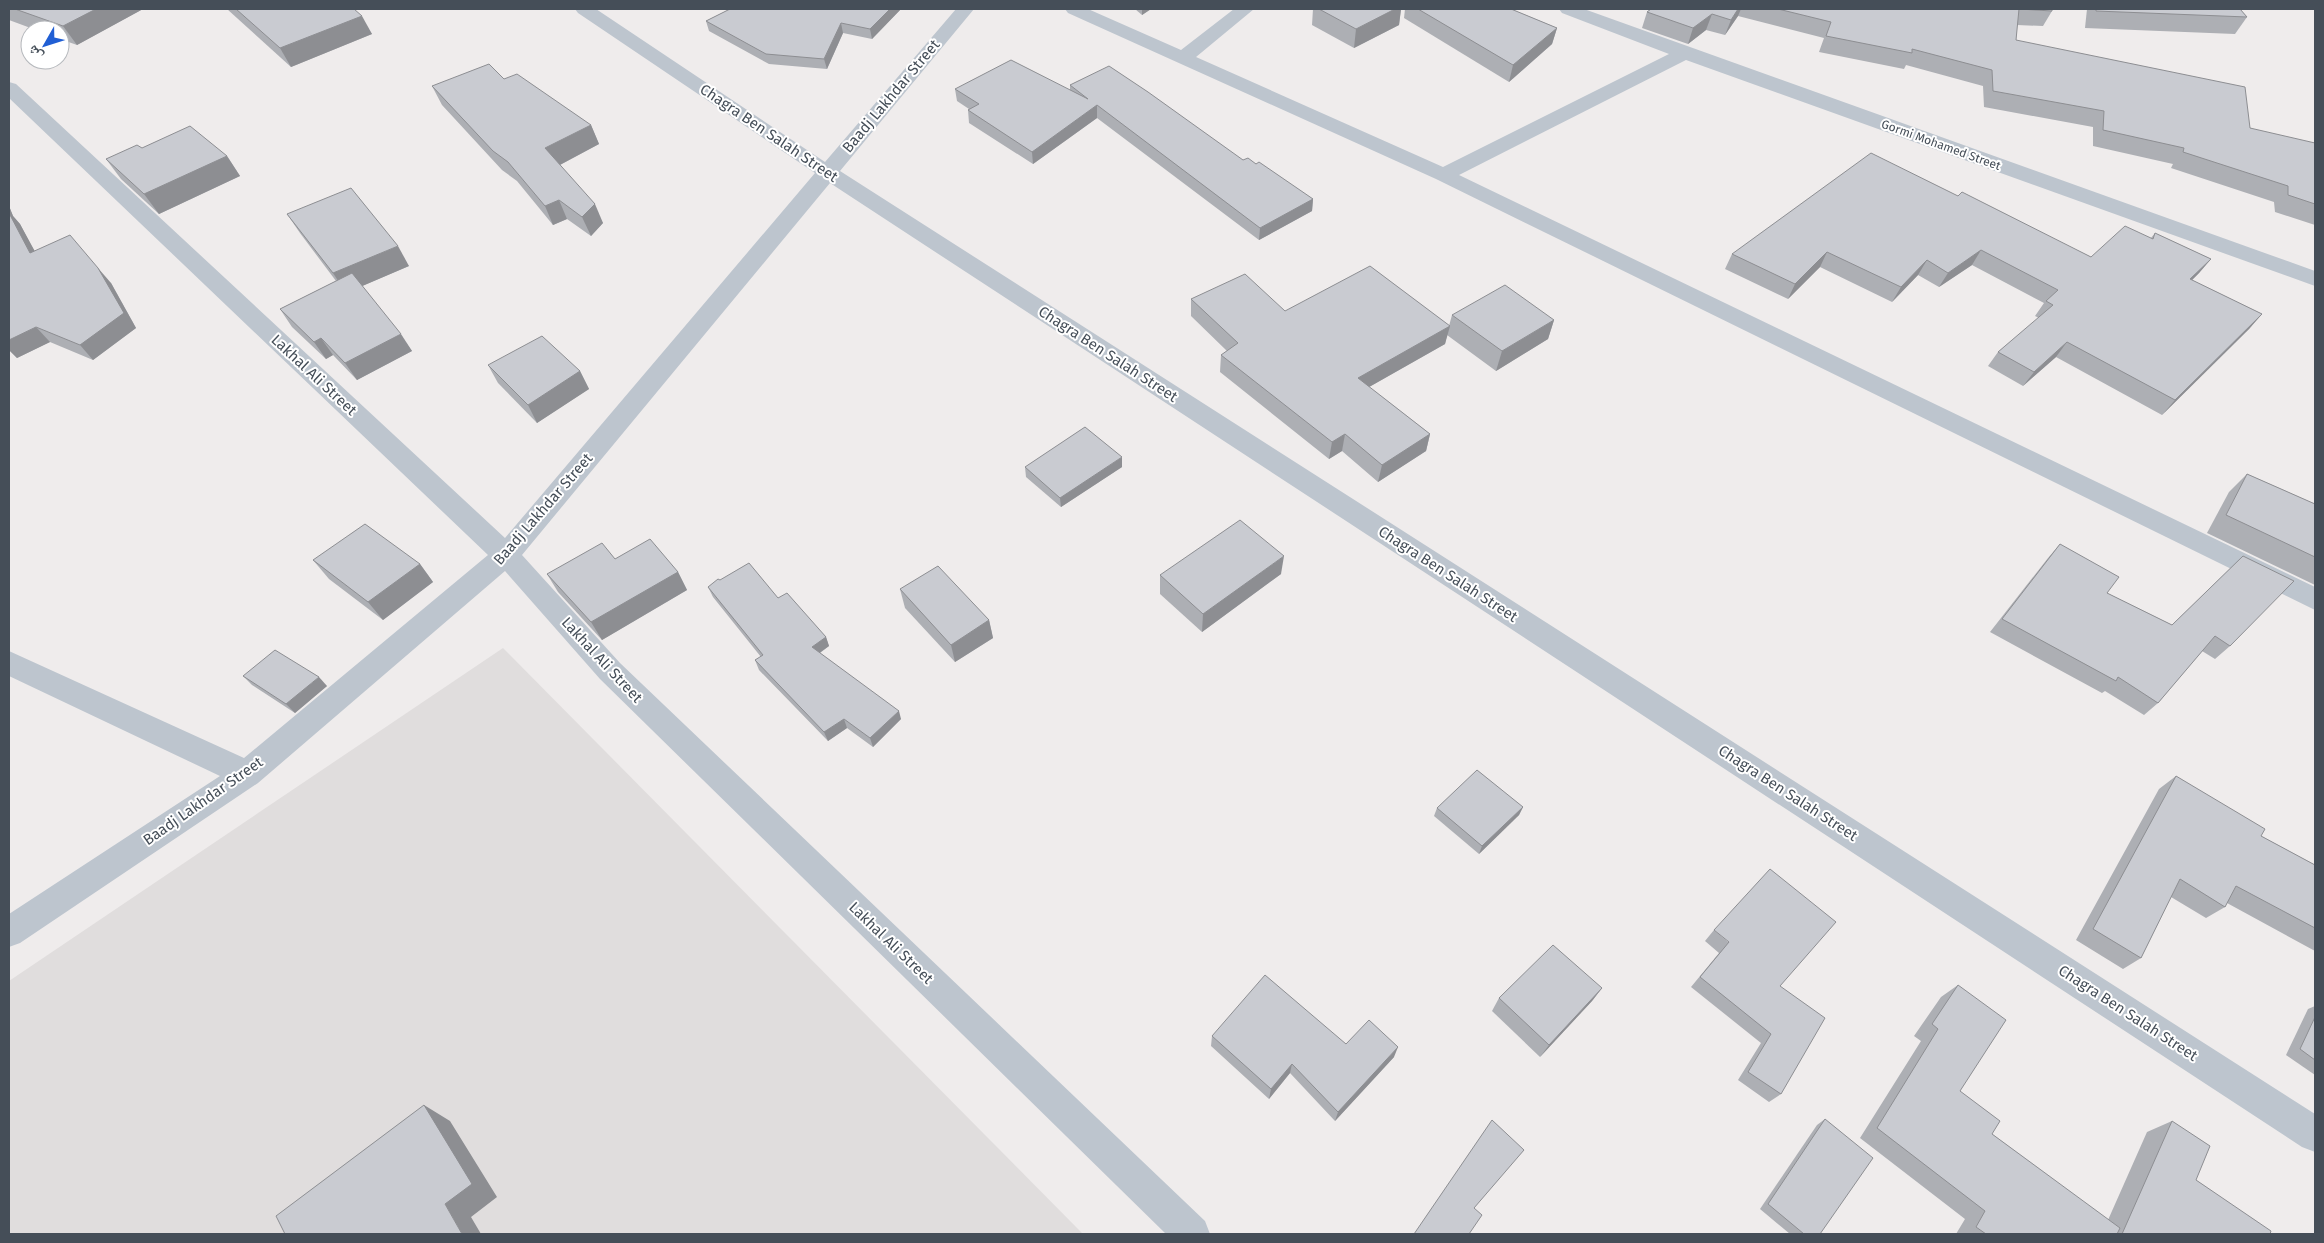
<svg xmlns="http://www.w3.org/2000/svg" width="2324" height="1243" viewBox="0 0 2324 1243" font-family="'Fira Sans','Noto Naskh Arabic',sans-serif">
<rect width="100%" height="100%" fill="#efecec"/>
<polygon fill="#e0dddd" points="503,648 1083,1234 9,1234 9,981"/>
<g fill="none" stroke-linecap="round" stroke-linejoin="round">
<g fill="#bdc5ce" fill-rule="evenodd">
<polygon points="575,9 596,9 825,162 956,9 974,9 840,171 2315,1114 2315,1152 2302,1147 830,183 522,555 620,663 1205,1221 1210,1234 1166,1234 600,679 505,571 258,783 20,943 9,947 9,914 220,776 9,676 9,651 244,758 488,555 9,98 9,82 16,84 505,538 815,173 578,13"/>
<polygon points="1065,9 1088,9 1181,50 1234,9 1254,9 1196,57 1443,167 1669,54 1562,13 1559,9 1584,9 2315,271 2315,286 1686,60 1459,175 2315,587 2315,610 1436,179 1068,13"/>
</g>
</g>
<g fill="#adafb4">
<polygon points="9,9 143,9 77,45 60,39 60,30 36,30 9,20"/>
<polygon points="227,9 354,9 372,34 291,67"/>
<polygon points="730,9 901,9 872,39 843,33 827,69 769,64 709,31 706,21"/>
<polygon points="1135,9 1151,9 1142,15"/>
<polygon points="1313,9 1401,9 1399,25 1354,48 1312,25"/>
<polygon points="1405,9 1511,9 1557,28 1552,44 1509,82 1404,18"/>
<polygon points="1651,9 2052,9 2052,11 2043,26 2017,25 2016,40 2250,128 2315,151 2315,225 2275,212 2274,202 2171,168 2173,164 2093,146 2093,127 1984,107 1983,86 1906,65 1904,69 1819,52 1824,38 1738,16 1725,35 1706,30 1688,44 1642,28 1647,12"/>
<polygon points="2087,9 2240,9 2247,17 2235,34 2085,28"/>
<polygon points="504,79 591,125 599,144 560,165 603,223 591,236 567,219 553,225 517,181 502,170 442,105 432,86"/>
<polygon points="1070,85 1243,160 1256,164 1313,199 1312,211 1259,240 1097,118 1033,164 969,123 968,110 969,109 957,101 955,89 1070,90"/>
<polygon points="142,148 227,156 240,176 159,214 121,179 106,159"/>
<polygon points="1958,196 2091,257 2151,238 2155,233 2211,259 2199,273 2192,280 2262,314 2249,329 2162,415 2056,357 2023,386 1988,366 1998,352 2039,318 2035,316 2044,303 1972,265 1939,287 1918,275 1892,302 1820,267 1788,299 1725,269 1732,254"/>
<polygon points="9,206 13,216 20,224 34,251 111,283 136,328 93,360 50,342 17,358 9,350"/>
<polygon points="287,214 409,266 362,286 412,351 357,380 333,355 326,359 292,327 280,309 336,281 300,233"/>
<polygon points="1191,299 1285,311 1449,326 1452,315 1554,320 1548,339 1496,371 1447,335 1445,344 1369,387 1430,434 1426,451 1378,482 1342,451 1329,459 1220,372 1221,355 1227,351 1191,316"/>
<polygon points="488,365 580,371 589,389 537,423 498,383"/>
<polygon points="1025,467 1122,467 1061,507 1026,477"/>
<polygon points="2247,474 2315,504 2315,585 2207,533 2229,492"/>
<polygon points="2060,544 2107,593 2172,625 2243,556 2230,646 2215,659 2202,651 2158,703 2144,715 2105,691 2102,693 1990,632 2048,558"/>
<polygon points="615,559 678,572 687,590 602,640 558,592 547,574"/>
<polygon points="313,560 420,564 433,582 383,620 329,579"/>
<polygon points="1281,574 1202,632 1160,594 1160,575"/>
<polygon points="720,580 778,598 826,637 829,646 820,653 901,719 873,747 847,728 828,741 759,670 755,660 761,657 713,597 708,587"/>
<polygon points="900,589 989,620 993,638 955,662 905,608"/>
<polygon points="243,676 327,686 295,713 252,685"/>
<polygon points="2176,776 2261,836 2315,865 2315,951 2227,903 2225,907 2206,918 2171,897 2141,958 2123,969 2076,940 2159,789"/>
<polygon points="1523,807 1519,815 1479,854 1434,816 1437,808"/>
<polygon points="1714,930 1780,986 1781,1094 1769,1102 1738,1080 1761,1043 1691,987 1719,953 1705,941"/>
<polygon points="1958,985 1960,1091 1992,1134 2108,1220 2147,1132 2172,1121 2196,1180 2270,1234 1956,1234 1965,1219 1860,1138 1921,1041 1914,1036 1941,997"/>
<polygon points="1602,988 1592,1001 1540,1057 1492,1011 1499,998"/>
<polygon points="2315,1006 2315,1075 2286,1055 2308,1009"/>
<polygon points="1212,1036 1346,1044 1394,1057 1335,1121 1290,1073 1269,1099 1211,1046"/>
<polygon points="1825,1119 1820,1234 1790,1234 1760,1209 1817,1125"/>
</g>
<g fill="#8d8e92">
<polygon points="96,9 143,9 77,45 63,26"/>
<polygon points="890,9 901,9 872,39 870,29"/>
<polygon points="1142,9 1151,9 1142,15"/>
<polygon points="1395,9 1401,9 1399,25 1354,48 1356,29"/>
<polygon points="1738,9 1741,9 1738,16 1725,35 1731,20"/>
<polygon points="1712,14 1706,30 1688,44 1693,28"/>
<polygon points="362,16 372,34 291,67 280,48"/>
<polygon points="841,23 843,33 827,69 824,59"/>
<polygon points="1557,28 1552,44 1509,82 1513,65"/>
<polygon points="1097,105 1097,118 1033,164 1032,152"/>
<polygon points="591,125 599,144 554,168 545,148"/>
<polygon points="227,156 240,176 159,214 144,194"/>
<polygon points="1313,199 1312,211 1259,240 1260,228"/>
<polygon points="559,200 567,219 553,225 545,206"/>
<polygon points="595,204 603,223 591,236 582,217"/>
<polygon points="9,206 13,216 20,224 44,268 30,253 9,217"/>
<polygon points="398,246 409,266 346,293 333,273"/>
<polygon points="1981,250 1972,265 1939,287 1948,273"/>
<polygon points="1827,252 1820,267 1788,299 1795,284"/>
<polygon points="2211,259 2199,273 2178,294 2190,279"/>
<polygon points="1927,260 1918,275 1892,302 1901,287"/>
<polygon points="98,268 111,283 136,328 93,360 80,345"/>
<polygon points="2262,314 2249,329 2162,415 2175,400"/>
<polygon points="1554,320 1548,339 1496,371 1502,351"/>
<polygon points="1450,326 1445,344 1355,395 1358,378"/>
<polygon points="36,327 50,342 17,358 9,350 9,340"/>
<polygon points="401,334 412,351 357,380 345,363"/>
<polygon points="321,338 333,355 326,359 314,342"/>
<polygon points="2067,342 2056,357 2023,386 2034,372"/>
<polygon points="580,371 589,389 537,423 528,405"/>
<polygon points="1345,434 1342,451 1329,459 1332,442"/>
<polygon points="1430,434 1426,451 1378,482 1382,465"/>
<polygon points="1122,457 1122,467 1061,507 1060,498"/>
<polygon points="1284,556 1281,574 1202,632 1203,614"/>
<polygon points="420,564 433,582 383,620 368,602"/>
<polygon points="678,572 687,590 602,640 591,622"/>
<polygon points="989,620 993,638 955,662 951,645"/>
<polygon points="826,637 829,646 815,656 812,647"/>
<polygon points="319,677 327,686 295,713 286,704"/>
<polygon points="899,711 901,719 873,747 870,738"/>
<polygon points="844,719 847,728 828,741 824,732"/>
<polygon points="1523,807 1519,815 1479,854 1482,846"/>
<polygon points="1602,988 1592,1001 1540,1057 1549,1045"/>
<polygon points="1398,1047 1394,1057 1335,1121 1338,1112"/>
<polygon points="1292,1064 1290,1073 1269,1099 1271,1089"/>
<polygon points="424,1105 450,1121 497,1197 471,1217 481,1234 462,1234 445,1204"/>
</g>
<g fill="#c9cbd1" stroke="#8d8e92">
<polygon points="15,9 96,9 63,26"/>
<polygon points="236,9 354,9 362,16 280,48"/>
<polygon points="730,9 890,9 870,29 841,23 824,59 766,54 706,21"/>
<polygon points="1319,9 1395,9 1356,29"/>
<polygon points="1418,9 1511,9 1557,28 1513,65"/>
<polygon points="1651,9 1738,9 1731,20 1712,14 1693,28 1647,12"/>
<polygon points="1778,9 2052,9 2052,11 2019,9 2016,40 2245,87 2250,128 2315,143 2315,204 2288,195 2288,186 2183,152 2184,148 2103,130 2104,111 1993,91 1992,70 1912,49 1912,53 1826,36 1831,22"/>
<polygon points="2096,9 2240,9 2247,17 2096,11"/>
<polygon points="1011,60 1088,99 1070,85 1109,66 1148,92 1243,160 1248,158 1256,164 1259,162 1313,199 1260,228 1097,105 1032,152 968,110 979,104 955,89"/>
<polygon points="489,64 504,79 517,74 591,125 545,148 595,204 582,217 559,200 545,206 508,162 493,151 432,86"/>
<polygon points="190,126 227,156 144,194 106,159 137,145 142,148"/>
<polygon points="1871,153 1958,196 1962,192 2091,257 2125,226 2153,239 2155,233 2211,259 2190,279 2262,314 2175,400 2067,342 2034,372 1998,352 2053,305 2046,301 2058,290 1981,250 1948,273 1927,260 1901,287 1827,252 1795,284 1732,254"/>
<polygon points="351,188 398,246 333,273 287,214"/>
<polygon points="9,213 30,253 70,235 98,268 124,313 80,345 36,327 9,340"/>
<polygon points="1370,266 1450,326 1358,378 1430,434 1382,465 1345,434 1332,442 1221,355 1238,343 1191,299 1245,274 1285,311"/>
<polygon points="352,273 401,334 345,363 321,338 314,342 280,309"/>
<polygon points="1505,285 1554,320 1502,351 1452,315"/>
<polygon points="542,336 580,371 528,405 488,365"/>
<polygon points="1085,427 1122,457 1060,498 1025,467"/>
<polygon points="2247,474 2315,504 2315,557 2226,515"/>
<polygon points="1240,520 1284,556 1203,614 1160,575"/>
<polygon points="365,524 420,564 368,602 313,560"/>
<polygon points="650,539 678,572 591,622 547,574 602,543 615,559"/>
<polygon points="2060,544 2119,577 2107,593 2172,625 2243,556 2294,581 2230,646 2215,636 2158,703 2118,677 2116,681 2002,619"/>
<polygon points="749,563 778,598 787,593 826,637 812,647 899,711 870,738 844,719 824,732 755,660 763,655 708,587 718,579 720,580"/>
<polygon points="938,566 989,620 951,645 900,589"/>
<polygon points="275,650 319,677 286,704 243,676"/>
<polygon points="1477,770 1523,807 1482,846 1437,808"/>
<polygon points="2176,776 2265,829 2261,836 2315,865 2315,928 2236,886 2225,907 2180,879 2141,958 2093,929"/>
<polygon points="1770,869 1836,922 1780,986 1825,1018 1781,1094 1748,1072 1771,1034 1700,977 1729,942 1714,930"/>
<polygon points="1553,945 1602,988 1549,1045 1499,998"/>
<polygon points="1265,975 1346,1044 1369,1020 1398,1047 1338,1112 1292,1064 1271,1089 1212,1036"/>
<polygon points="1958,985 2006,1020 1960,1091 2000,1121 1992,1134 2120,1228 2117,1234 1986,1234 1976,1227 1985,1211 1877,1128 1938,1029 1932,1024"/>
<polygon points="2315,1017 2315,1060 2300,1049"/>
<polygon points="424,1105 472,1184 445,1204 462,1234 285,1234 276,1216"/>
<polygon points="1825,1119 1873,1158 1820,1234 1804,1234 1768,1204"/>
<polygon points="1492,1120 1524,1150 1474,1208 1482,1215 1469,1234 1414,1234"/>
<polygon points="2172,1121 2210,1146 2196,1180 2271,1231 2270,1234 2122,1234"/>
</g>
<g text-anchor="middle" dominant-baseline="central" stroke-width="4" stroke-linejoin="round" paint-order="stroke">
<g font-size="12" fill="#454e58" stroke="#fff">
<text transform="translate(1941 145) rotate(20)">Gormi Mohamed Street</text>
</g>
<g font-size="15" fill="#454e58" stroke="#fff">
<text transform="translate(891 96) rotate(-50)">Baadj Lakhdar Street</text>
<text transform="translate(769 133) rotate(34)">Chagra Ben Salah Street</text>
<text transform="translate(1108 354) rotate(33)">Chagra Ben Salah Street</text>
<text transform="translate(314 375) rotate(43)">Lakhal Ali Street</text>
<text transform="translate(543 509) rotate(-49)">Baadj Lakhdar Street</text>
<text transform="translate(1448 574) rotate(33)">Chagra Ben Salah Street</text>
<text transform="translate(602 660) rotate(47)">Lakhal Ali Street</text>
<text transform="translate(1788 793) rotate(33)">Chagra Ben Salah Street</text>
<text transform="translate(203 801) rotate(-35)">Baadj Lakhdar Street</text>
<text transform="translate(891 943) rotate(44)">Lakhal Ali Street</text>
<text transform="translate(2128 1013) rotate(33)">Chagra Ben Salah Street</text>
</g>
</g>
<rect width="2324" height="1243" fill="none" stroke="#454e58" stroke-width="20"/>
<g transform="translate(45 45) rotate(231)"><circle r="24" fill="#ffffff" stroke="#b5b8bc"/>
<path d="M0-4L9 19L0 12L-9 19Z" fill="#215fd4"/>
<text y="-8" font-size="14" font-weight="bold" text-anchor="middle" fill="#454e58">ش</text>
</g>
</svg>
